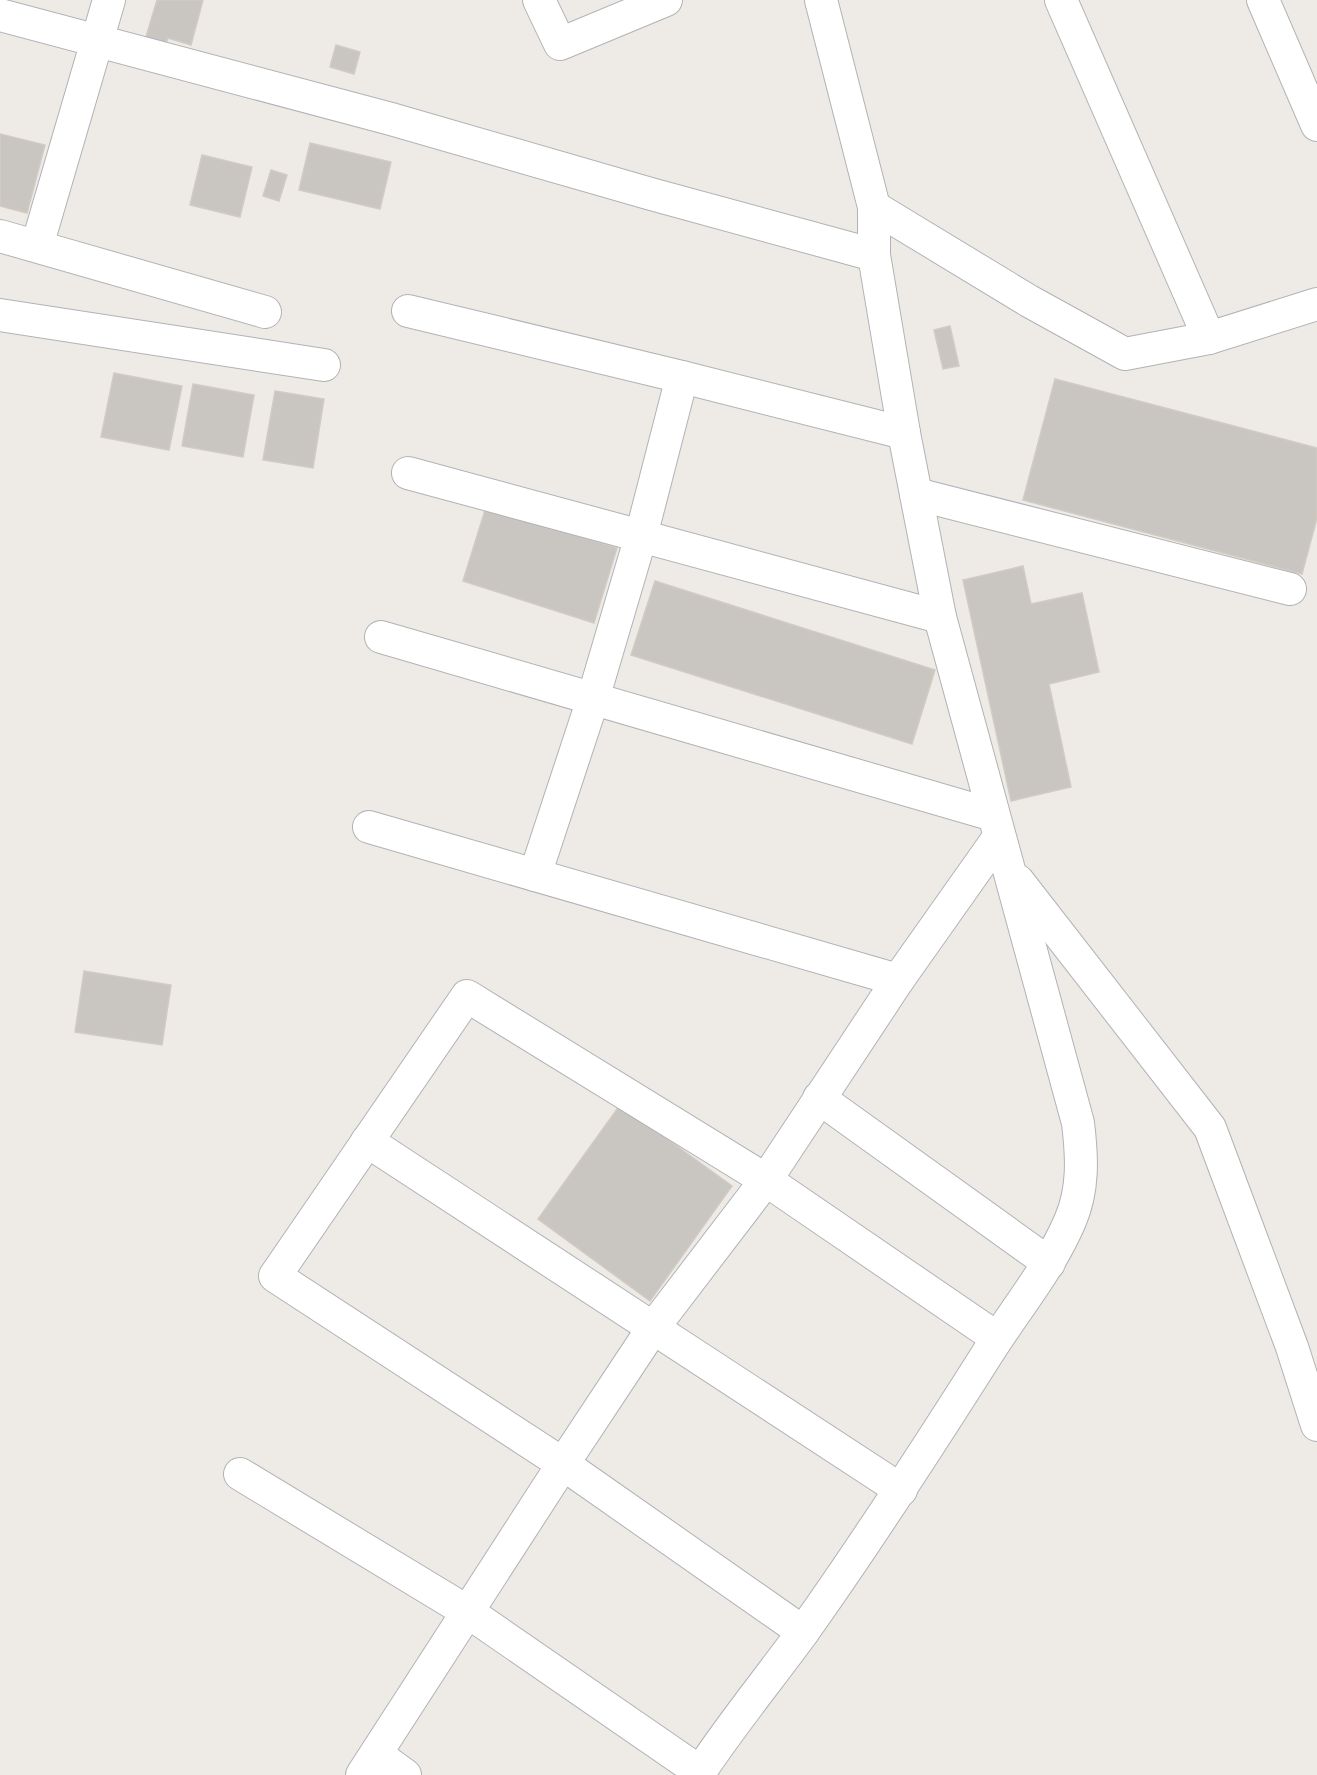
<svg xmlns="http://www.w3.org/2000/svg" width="1317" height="1775" viewBox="0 0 1317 1775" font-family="'Space Grotesk',sans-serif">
<rect width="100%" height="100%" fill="#eeeae5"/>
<g fill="#c9c5c1" stroke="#d2cbc4" stroke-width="1.5">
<polygon points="157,0 203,0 191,45 168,38 166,43 146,37"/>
<polygon points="336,45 360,52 354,74 330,67"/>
<polygon points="0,134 45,145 27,213 0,206"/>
<polygon points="310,143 391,162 380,209 299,190"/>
<polygon points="202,155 252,167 240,217 190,205"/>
<polygon points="271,170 287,175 279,201 263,196"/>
<polygon points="950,326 959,366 943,369 934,330"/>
<polygon points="114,373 182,386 169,450 101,437"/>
<polygon points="1055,379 1317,448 1317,518 1302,574 1023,500"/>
<polygon points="193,384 254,395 243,457 182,446"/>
<polygon points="275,391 324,399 313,468 263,460"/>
<polygon points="486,507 617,548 594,623 463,581"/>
<polygon points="1023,566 1031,604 1082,593 1099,672 1049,684 1071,787 1011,801 963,580"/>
<polygon points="655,581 935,670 912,744 631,655"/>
<polygon points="84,971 171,985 162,1045 75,1032"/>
<polygon points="620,1105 732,1186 650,1301 538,1219"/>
</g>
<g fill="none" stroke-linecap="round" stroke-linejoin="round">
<defs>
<g id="minor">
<polyline points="539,0 560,44 666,0"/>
<polyline points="1061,0 1209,338"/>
<polyline points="1263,0 1317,125"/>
<polyline points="0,15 391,119 651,194 874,255"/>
<polyline points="874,207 1029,301 1125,354 1209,338 1317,304"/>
<polyline points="0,236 265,312"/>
<polyline points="37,246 109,0"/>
<polyline points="408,311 682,377 904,433"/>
<polyline points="0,315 324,365"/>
<polyline points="408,473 940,617"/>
<polyline points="916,494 1290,589"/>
<polyline points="381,637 993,815"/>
<polyline points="369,827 898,980"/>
<polyline points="535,875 593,699 641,536 682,377"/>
<polyline points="1018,881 1210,1128 1292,1347 1317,1425"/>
<polyline points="819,1098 1049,1263"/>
<polyline points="367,1141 901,1490"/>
<polyline points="240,1474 468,1612 700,1772"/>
<polyline points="803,1632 563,1464 275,1276 467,996 766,1180 997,1338"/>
<polyline points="376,1754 405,1775"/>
<polyline points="362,1775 563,1464 653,1328 766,1180 898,980 999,837"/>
<path d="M698,1775C730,1726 768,1680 803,1632C867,1542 927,1449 986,1356C1014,1311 1049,1270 1070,1221C1084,1189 1082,1156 1078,1123L940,617L904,433L874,255V207L821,0"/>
</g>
</defs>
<use href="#minor" stroke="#b0b3b6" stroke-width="34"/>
<use href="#minor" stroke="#fff" stroke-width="32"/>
</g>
</svg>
